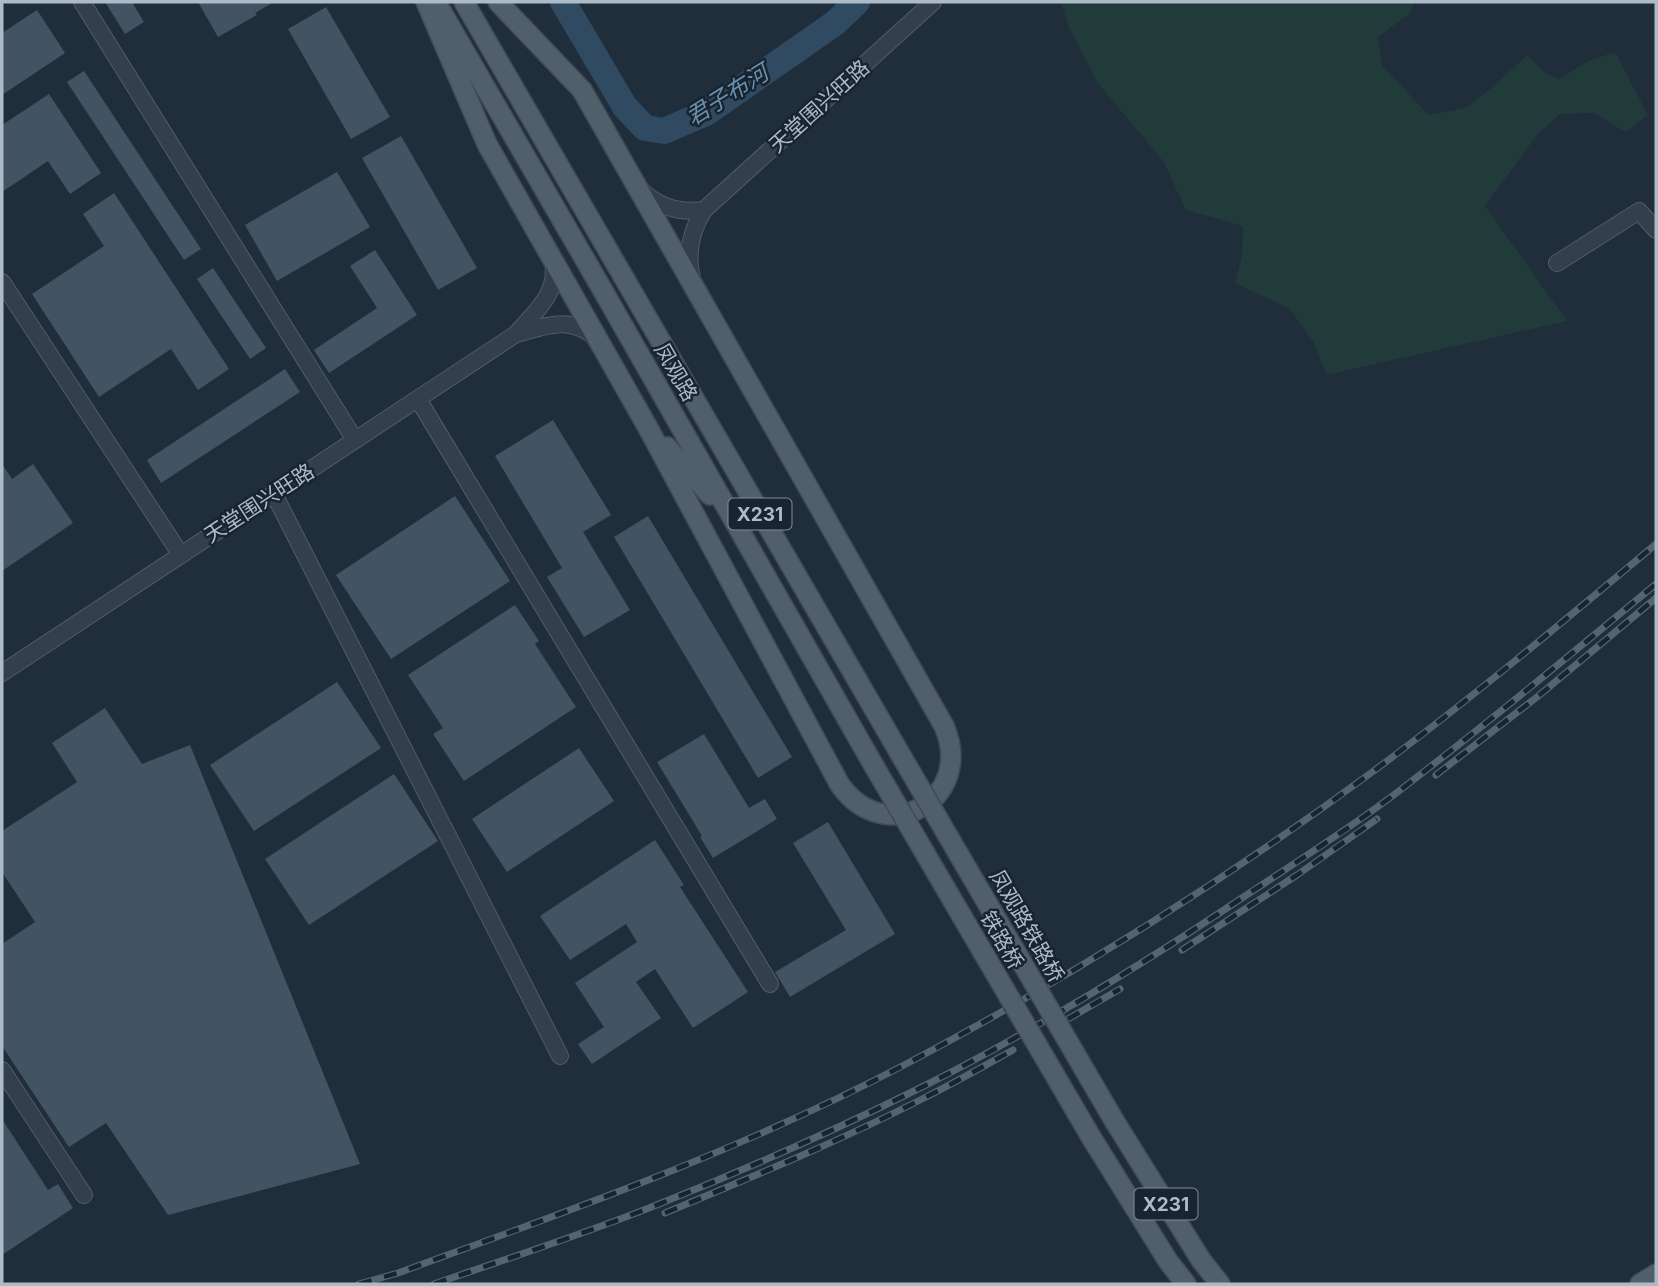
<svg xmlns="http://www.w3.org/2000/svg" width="1658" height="1286" viewBox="0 0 1658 1286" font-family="Inter,'Noto Sans SC',sans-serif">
<rect width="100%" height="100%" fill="#1f2e3a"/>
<polygon fill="#213b3b" points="1061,2 1415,2 1409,14 1378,37 1382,66 1429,115 1465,108 1494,86 1527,55 1544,72 1559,79 1588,61 1615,52 1648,115 1625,132 1595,113 1560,114 1537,135 1485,206 1567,321 1326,375 1313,341 1290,309 1235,283 1242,256 1243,226 1186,210 1163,161 1097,82 1069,28"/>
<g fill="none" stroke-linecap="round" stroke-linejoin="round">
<polyline stroke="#2f4a61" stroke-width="26" points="563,2 625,107 645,128 664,131 706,113 835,23 857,2"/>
</g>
<g fill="#425462">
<polygon points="105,2 132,2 144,22 125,34"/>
<polygon points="198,2 274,2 255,13 257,15 218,37"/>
<polygon points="326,7 390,117 351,139 288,29"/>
<polygon points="37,10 65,53 2,95 2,33"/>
<polygon points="84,71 201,249 184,260 67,82"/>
<polygon points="49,94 101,173 70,194 48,161 2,192 2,125"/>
<polygon points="401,136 477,268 438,290 362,158"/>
<polygon points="337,172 370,227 277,281 245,225"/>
<polygon points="114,193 229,369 198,390 171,349 99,397 32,294 104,246 83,214"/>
<polygon points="375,250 417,315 329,373 314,350 377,308 350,266"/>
<polygon points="213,268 266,348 250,359 197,279"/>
<polygon points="285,369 300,392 161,483 147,460"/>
<polygon points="553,420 611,515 583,532 630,610 584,637 547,577 562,568 495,456"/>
<polygon points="2,464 12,479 33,464 73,523 2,571"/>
<polygon points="455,496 510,581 391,659 336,575"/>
<polygon points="648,516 792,757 758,778 614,537"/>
<polygon points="515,605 539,641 535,644 576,707 464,781 433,734 443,728 408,675"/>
<polygon points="337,682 381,748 254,831 210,765"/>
<polygon points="105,708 142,764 190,745 360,1164 168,1215 106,1123 69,1147 2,1046 2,944 35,922 2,872 2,831 77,782 52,743"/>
<polygon points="704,734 749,808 765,799 777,819 713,858 700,837 702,836 657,762"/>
<polygon points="579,748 614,801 507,872 472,819"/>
<polygon points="394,774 438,841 309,925 265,859"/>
<polygon points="828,822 895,934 790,997 775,972 846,930 793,843"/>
<polygon points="655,840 684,885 680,887 748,992 693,1028 655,969 636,982 661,1018 592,1064 578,1044 604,1027 575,983 637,942 626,924 570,960 540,916"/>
<polygon points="2,1119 48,1190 58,1184 73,1208 2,1255"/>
</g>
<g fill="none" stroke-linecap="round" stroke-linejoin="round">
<defs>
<g id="minor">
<polyline points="82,2 355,440"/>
<path d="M642,191C660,208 681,213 704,210"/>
<polyline points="1557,263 1639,211 1656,230"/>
<path d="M692,279C686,254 690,232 704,210L933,2"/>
<polyline points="2,282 181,555"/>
<path d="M516,334C546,326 570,315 596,338"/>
<polyline points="418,399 770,984"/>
<polyline points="274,494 560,1056"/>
<path d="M2,673L516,334C535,312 559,293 553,262"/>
<polyline points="2,1070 84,1195"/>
</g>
<g id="major">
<path d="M426,2L487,144L647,426L840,785C887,850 976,799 944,726L582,90L498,2"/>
<polyline points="464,2 899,752"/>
<polyline points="440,9 602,289 874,766"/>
<polyline points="667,447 710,495"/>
<polyline points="1115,1122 1201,1260 1220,1284"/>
<polyline points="1091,1137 1168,1261 1186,1284"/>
<polyline points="1640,1284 1656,1274"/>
</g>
</defs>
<use href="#minor" stroke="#505d68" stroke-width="18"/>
<use href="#major" stroke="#3f4b57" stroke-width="22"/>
<use href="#minor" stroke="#333f4a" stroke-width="16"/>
<use href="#major" stroke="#515f6b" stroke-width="19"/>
<defs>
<g id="rail">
<polyline points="1436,775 1537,697 1656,598"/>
<polyline points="1182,950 1297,875 1377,819"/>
<polyline points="1068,1019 1120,989"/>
<path d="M665,1213C752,1177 840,1141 924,1098C954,1083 984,1066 1013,1050"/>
<path d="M359,1284L398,1273C571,1210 745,1149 908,1063C1071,977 1227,879 1375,770C1472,698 1564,621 1656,544"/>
<path d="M434,1284C506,1259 578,1236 649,1208C740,1172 829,1133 916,1090C1029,1034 1137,968 1242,898C1293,864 1346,831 1395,794C1484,726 1570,655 1656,584"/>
</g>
</defs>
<use href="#rail" stroke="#546472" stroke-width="7"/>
<use href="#rail" stroke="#18242f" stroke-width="4.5" stroke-dasharray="13" stroke-linecap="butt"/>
<defs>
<g id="major-bridge">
<polyline points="899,752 1115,1122"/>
<polyline points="874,766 1091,1137"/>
</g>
</defs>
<use href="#major-bridge" stroke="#3f4b57" stroke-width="22" stroke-linecap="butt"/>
<use href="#major-bridge" stroke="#515f6b" stroke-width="19"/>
</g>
<g text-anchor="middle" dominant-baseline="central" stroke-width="5" stroke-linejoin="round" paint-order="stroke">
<g fill="#18242f" stroke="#808d99" stroke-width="2">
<rect x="728.5" y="498.5" width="63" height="31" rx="5"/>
<rect x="1134.5" y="1188.5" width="63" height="31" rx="5"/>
</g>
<g font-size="19" font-weight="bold" fill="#adbac7">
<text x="760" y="514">X231</text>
<text x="1166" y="1204">X231</text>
</g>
<g font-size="21" fill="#adbac7" stroke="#18242f">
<text transform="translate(819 106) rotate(-42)">天堂围兴旺路</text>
<text transform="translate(676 372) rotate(60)">凤观路</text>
<text transform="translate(259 503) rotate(-33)">天堂围兴旺路</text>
<text transform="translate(1027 926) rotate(60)">凤观路铁路桥</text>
<text transform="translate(1002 940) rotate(60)">铁路桥</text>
</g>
<g font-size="23" font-style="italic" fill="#6b90ad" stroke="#18242f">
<text transform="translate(727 95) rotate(-32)">君子布河</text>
</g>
</g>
<rect width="1658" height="1286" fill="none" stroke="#adbac7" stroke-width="7"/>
</svg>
